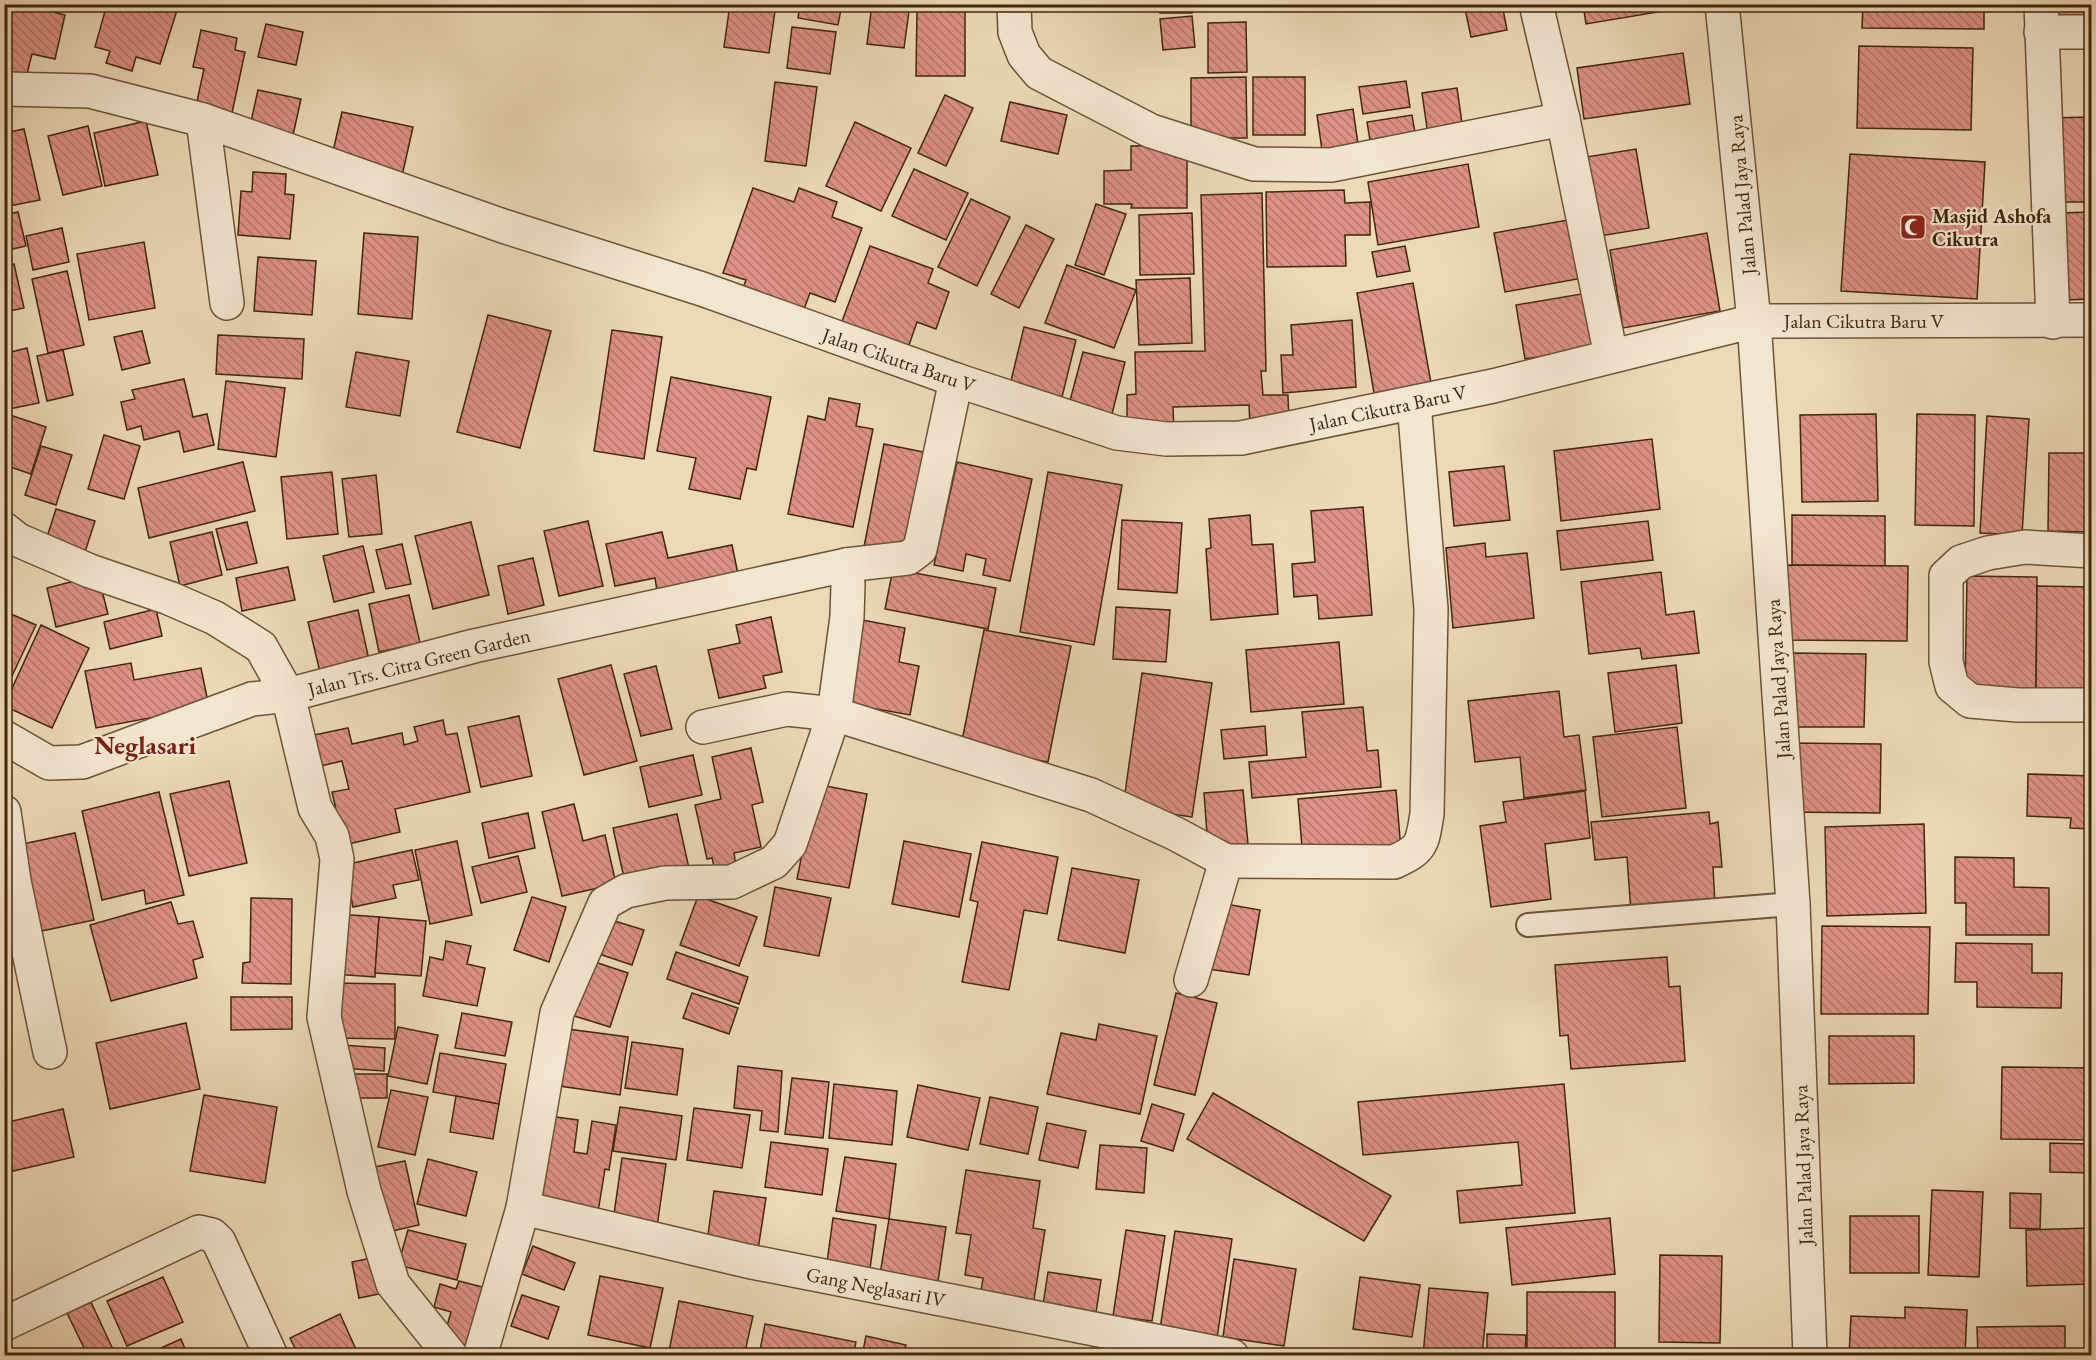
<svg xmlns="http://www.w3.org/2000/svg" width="2096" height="1360" viewBox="0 0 2096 1360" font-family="'EB Garamond',serif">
<defs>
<pattern id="building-back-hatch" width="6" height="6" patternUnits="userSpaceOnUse" patternTransform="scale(1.5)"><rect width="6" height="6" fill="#dd9085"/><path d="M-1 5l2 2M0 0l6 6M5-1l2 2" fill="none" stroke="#b5766b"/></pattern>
</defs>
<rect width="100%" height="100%" fill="#ecd9b6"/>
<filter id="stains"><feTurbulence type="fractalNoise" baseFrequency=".00333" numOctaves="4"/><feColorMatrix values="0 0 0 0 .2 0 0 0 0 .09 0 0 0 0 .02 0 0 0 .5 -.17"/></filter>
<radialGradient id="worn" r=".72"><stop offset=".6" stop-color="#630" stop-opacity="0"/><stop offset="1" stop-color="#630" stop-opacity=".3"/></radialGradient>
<g fill="url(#building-back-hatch)" stroke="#40270d" stroke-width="1.5">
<polygon points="4,4 43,4 42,9 65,15 55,59 32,54 25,82 4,77"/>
<polygon points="107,4 179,4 160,64 136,57 132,71 106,63 110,51 95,47"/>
<polygon points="730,4 776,4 769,53 724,47"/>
<polygon points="800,4 842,4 838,25 798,18"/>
<polygon points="872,4 910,4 904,48 867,44"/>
<rect x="1160" y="4" width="32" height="9"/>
<polygon points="1464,4 1502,4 1507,30 1471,37"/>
<polygon points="1583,4 1675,4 1676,9 1586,24"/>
<polygon points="1863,4 1984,4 1984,29 1862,28"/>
<polygon points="2042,4 2092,4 2092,19 2042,18"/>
<polygon points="917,9 965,9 965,76 916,76"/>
<polygon points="1192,16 1195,47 1163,50 1160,19"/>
<polygon points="1246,22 1247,72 1208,73 1208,23"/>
<polygon points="266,24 303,32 296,65 258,57"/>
<polygon points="792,27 836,32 830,74 787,68"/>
<polygon points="201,30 237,38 235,50 245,52 232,113 196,106 204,69 193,67"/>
<polygon points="1859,46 1973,48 1971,130 1857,128"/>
<polygon points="1683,53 1690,104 1584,119 1577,68"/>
<polygon points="1246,77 1247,138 1191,138 1191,78"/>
<rect x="1253" y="77" width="52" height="58"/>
<polygon points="1406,81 1410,107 1363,114 1359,87"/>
<polygon points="775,82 817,87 806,166 765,161"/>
<polygon points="1457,88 1464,137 1429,142 1422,93"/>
<polygon points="258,90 301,99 293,135 250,126"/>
<polygon points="945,95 973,108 946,166 918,153"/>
<polygon points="1010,102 1067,115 1058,154 1001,141"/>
<polygon points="1353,109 1360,158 1324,164 1317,115"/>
<polygon points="342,112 413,127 402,176 331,160"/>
<polygon points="1412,115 1417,145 1372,152 1367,122"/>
<polygon points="2092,117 2092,202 2059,202 2046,118"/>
<polygon points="146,121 158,175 105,186 94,133"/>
<polygon points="855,122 911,148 881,211 826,186"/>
<polygon points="88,126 102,186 63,195 48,136"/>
<polygon points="24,129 40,200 4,207 4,168 10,167 4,133"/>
<polygon points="1187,145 1187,208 1131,208 1132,204 1104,204 1104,171 1131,170 1131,146"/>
<polygon points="1636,149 1649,228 1594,237 1580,158"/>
<polygon points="1850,154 1985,162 1977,299 1841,291"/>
<polygon points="1468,164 1479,227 1378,245 1368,182"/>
<polygon points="914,169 968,193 946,240 892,216"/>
<polygon points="253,172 286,174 285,194 294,195 290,239 238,235 241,191 252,192"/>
<polygon points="753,188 794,202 799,188 837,202 832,217 862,228 835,302 810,293 801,317 740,296 746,280 723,273"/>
<polygon points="1344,190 1345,203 1370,202 1370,235 1345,235 1346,266 1267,267 1266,192"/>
<polygon points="1262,193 1266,371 1261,371 1263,395 1288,395 1289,425 1250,425 1249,405 1173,407 1174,431 1127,433 1127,395 1136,394 1135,352 1205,351 1201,195"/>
<polygon points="971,199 1010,217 977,286 938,267"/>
<polygon points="1096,204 1126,214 1104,275 1075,265"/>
<polygon points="18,212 26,246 4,251 4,215"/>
<polygon points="2092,212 2092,299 2063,300 2061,213"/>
<polygon points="1192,213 1194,274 1140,275 1139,215"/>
<polygon points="1579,218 1589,277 1505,292 1494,233"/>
<polygon points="1026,225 1054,239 1019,308 991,294"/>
<polygon points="62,228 69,262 33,270 26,236"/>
<polygon points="364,233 418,237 412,319 358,314"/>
<polygon points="1707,233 1720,311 1623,328 1610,250"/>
<polygon points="144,242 155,308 89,320 77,254"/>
<polygon points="870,246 933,269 928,283 949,292 936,329 917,322 908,348 841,324"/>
<polygon points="1405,246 1410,271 1377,277 1372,252"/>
<polygon points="258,257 316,261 312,315 254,311"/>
<polygon points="14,264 24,308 4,312 4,266"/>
<polygon points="1067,265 1136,290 1114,348 1045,323"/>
<polygon points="67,271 84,345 48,353 32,279"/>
<polygon points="1190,278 1192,343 1139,345 1136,280"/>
<polygon points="1413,283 1431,383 1374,393 1357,293"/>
<polygon points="1593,292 1602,347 1525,359 1516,305"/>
<polygon points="488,315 551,331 520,448 457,432"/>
<polygon points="1352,320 1356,387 1283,393 1281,355 1293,355 1291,325"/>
<polygon points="4,322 11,352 27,348 39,403 4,410"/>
<polygon points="1024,327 1076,340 1061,401 1009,389"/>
<polygon points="612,330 662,337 644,459 594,451"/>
<polygon points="142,331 150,363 122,370 114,337"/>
<polygon points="218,335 304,339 302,379 216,374"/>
<polygon points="63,350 73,395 47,401 37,356"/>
<polygon points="356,352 409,361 400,416 346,407"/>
<polygon points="1083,352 1125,362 1111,418 1068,408"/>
<polygon points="671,377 771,397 756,470 747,468 740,499 689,489 696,458 657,451"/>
<polygon points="184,379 193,417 207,414 214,445 184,452 179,431 144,440 141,426 127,430 121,402 135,399 132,390"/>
<polygon points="226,381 285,388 276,457 218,449"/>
<polygon points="829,398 860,404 856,426 873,429 853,527 788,514 808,416 825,420"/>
<polygon points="4,413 46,427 31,474 4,465"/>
<polygon points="1876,414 1878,501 1802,502 1800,415"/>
<polygon points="1917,414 1975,415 1974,526 1915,525"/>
<polygon points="1987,416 2029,419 2022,535 1980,533"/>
<polygon points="104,435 140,446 124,499 88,489"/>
<polygon points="1652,439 1660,509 1561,521 1554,451"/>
<polygon points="884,444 948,457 927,559 864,547"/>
<polygon points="41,446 72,455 56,505 25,495"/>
<polygon points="2049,453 2092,453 2092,532 2048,531"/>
<polygon points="243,462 255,511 149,538 138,488"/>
<polygon points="957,462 1032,479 1010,581 983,575 986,559 966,554 963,571 934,565"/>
<polygon points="1504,466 1510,520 1454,526 1449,472"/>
<polygon points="332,472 338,534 287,539 281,477"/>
<polygon points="1048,472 1122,485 1094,645 1020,632"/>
<polygon points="376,475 382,534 349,537 342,479"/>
<polygon points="1363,507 1372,615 1319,619 1317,595 1294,597 1292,564 1315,562 1311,511"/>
<polygon points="56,509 95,521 85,552 46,540"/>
<polygon points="1250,515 1252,545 1273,544 1278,614 1211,620 1206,549 1211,548 1209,519"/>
<polygon points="1792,515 1885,516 1885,566 1792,565"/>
<polygon points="1122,520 1182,523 1177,593 1118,589"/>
<polygon points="588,521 603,586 559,596 544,531"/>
<polygon points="1648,521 1653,560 1561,570 1557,531"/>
<polygon points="247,522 257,563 227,570 216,529"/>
<polygon points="471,522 489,595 433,609 415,536"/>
<polygon points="212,532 222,575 180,586 170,542"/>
<polygon points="662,532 668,558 732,545 739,579 658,597 655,578 615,586 606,544"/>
<polygon points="1485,543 1486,557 1527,553 1534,618 1453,628 1446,548"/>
<polygon points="402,544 411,584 386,589 376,550"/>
<polygon points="363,546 374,592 334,602 323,556"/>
<polygon points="533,558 544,605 508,614 498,566"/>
<polygon points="1784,565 1908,566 1907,641 1783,640"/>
<polygon points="288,567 295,600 242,611 236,578"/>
<polygon points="893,569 996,588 988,629 885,609"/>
<polygon points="1661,572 1666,615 1694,611 1699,653 1642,659 1640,648 1589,654 1581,582"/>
<polygon points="98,575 108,614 56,627 47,588"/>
<polygon points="1967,576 2037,577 2036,692 1965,691"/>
<polygon points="2037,586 2092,587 2092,692 2036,692"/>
<polygon points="409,595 420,643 379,652 369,604"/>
<polygon points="1116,607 1170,610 1166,662 1113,659"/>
<polygon points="156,609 162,636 110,649 104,622"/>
<polygon points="358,610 369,660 320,672 308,622"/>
<polygon points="4,611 36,625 4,693"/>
<polygon points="771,617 782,672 763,676 766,688 719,698 708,650 740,643 736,625"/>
<polygon points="857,619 905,628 899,662 919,666 910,715 843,703"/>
<polygon points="41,625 89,648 52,728 4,706"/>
<polygon points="984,630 1071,646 1048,762 961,746"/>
<polygon points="1339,642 1344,704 1251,712 1246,650"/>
<polygon points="1792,653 1866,654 1864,727 1791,727"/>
<polygon points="131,663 134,680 201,668 209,707 96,728 85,671"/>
<polygon points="611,665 637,761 584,775 558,679"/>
<polygon points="1676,665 1682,723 1615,732 1608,673"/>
<polygon points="656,666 672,729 641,736 624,674"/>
<polygon points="1142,673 1212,683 1192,817 1123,807"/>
<polygon points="1559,691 1564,737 1579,735 1586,790 1524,798 1520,757 1475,762 1468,701"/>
<polygon points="1363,707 1367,751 1378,750 1381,787 1252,798 1249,762 1306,757 1302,712"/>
<polygon points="519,716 532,776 481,787 468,727"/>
<polygon points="443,720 446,735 457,733 470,792 395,809 400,832 344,845 332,792 349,789 342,761 316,767 309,736 348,728 352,744 402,733 404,745 418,741 414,727"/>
<polygon points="1265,726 1267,755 1224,759 1221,730"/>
<polygon points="1677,727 1686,808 1602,817 1593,737"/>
<polygon points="1789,743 1881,744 1880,813 1788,812"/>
<polygon points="751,748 763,802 752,805 761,847 734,853 736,866 715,870 712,858 707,859 695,805 721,799 712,757"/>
<polygon points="693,755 702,795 649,807 640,767"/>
<polygon points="2028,774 2092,776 2092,829 2070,828 2071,818 2027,816"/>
<polygon points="229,781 247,863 189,876 170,794"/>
<polygon points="816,784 867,794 849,888 797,879"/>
<polygon points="1243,790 1248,844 1208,848 1204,793"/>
<polygon points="1396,790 1401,850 1303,859 1298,799"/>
<polygon points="1585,791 1590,838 1545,844 1551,899 1491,907 1480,826 1506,822 1503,802"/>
<polygon points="159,792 184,895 146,904 144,890 102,900 82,811"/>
<polygon points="574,804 583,841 605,835 616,884 562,896 542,812"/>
<polygon points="1709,812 1710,824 1718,822 1722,867 1713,867 1715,904 1631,912 1627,857 1595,860 1591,822"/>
<polygon points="528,813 535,848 489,858 482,823"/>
<polygon points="677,814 690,873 626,887 613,828"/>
<polygon points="1924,824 1926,913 1827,916 1825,827"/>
<polygon points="75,833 94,920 32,933 13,846"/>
<polygon points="457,841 472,915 430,924 415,850"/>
<polygon points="904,841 971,854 959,917 892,904"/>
<polygon points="982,842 1058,857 1047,914 1024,910 1009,990 962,982 978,902 970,900"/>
<polygon points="412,850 419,880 393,885 396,898 353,907 344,865"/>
<polygon points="518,856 527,892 481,903 472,867"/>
<polygon points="1955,857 2014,858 2014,887 2049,888 2049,935 1966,935 1966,903 1955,903"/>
<polygon points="1072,868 1139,880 1125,953 1058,940"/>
<polygon points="775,887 831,898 819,956 764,946"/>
<polygon points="698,896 757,917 739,966 680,945"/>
<polygon points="532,897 566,907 549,962 514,950"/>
<polygon points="251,898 292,899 291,984 242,983 243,963 250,962"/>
<polygon points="171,902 178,924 193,921 203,957 193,960 197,978 111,1001 90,925"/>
<polygon points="1214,902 1260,910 1249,975 1202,968"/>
<polygon points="338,914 379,917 375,977 333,974"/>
<polygon points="379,917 426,921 421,976 375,973"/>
<polygon points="608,919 644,930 632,965 596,953"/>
<polygon points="1822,926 1930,927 1928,1014 1821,1014"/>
<polygon points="446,941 471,946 467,964 485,968 477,1006 423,996 430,957 443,960"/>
<polygon points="1956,943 2032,944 2032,973 2062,973 2061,1008 1977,1007 1977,982 1955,982"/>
<polygon points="676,952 748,977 739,1004 667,979"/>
<polygon points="1667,957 1669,987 1680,986 1685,1061 1571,1069 1568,1035 1560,1036 1555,965"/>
<polygon points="586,959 628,973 610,1027 568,1014"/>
<polygon points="332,983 395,984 395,1039 331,1038"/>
<polygon points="692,993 738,1008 729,1034 683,1018"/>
<polygon points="1176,993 1217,1003 1195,1095 1154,1085"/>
<polygon points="231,997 292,997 292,1029 231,1030"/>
<polygon points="462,1013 512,1022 505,1056 455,1048"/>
<polygon points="186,1023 200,1089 110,1109 96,1043"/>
<polygon points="1099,1024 1157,1036 1140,1114 1047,1094 1061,1033 1096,1040"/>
<polygon points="398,1027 438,1035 427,1084 388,1076"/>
<polygon points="560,1028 628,1037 620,1095 553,1085"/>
<polygon points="1829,1036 1914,1036 1914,1083 1829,1084"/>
<polygon points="632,1042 683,1049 677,1095 625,1088"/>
<polygon points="341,1045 385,1048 384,1071 341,1068"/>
<polygon points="440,1053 506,1064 499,1104 433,1092"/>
<polygon points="738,1066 782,1071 778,1132 760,1130 762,1111 734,1108"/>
<polygon points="2002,1067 2092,1068 2092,1140 2001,1139"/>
<rect x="344" y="1074" width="43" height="24"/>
<polygon points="792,1078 829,1082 823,1138 785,1134"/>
<polygon points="834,1084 897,1091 892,1145 829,1138"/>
<polygon points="1564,1084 1575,1213 1460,1223 1457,1191 1522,1185 1518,1142 1363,1155 1358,1102"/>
<polygon points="918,1085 980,1098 968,1150 907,1137"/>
<polygon points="391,1090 428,1097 415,1155 378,1147"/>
<polygon points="1213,1093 1391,1196 1364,1241 1187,1139"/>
<polygon points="204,1095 277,1107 265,1183 190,1171"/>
<polygon points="456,1096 499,1104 493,1139 450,1132"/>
<polygon points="990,1097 1038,1107 1028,1154 980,1144"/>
<polygon points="1152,1104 1184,1114 1173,1151 1141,1141"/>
<polygon points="620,1107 682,1116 676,1160 613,1151"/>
<polygon points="694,1108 750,1115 742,1168 687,1160"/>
<polygon points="63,1109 74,1157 13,1171 4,1135 4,1123"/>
<polygon points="548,1116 578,1120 574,1152 587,1154 592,1121 616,1125 609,1170 605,1169 598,1212 529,1203"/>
<polygon points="1047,1123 1086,1131 1078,1168 1039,1160"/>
<polygon points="771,1142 828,1149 822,1195 765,1187"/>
<polygon points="2050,1143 2092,1144 2092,1173 2050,1172"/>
<polygon points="1100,1145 1147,1148 1144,1193 1096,1189"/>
<polygon points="845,1157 896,1164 889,1219 836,1211"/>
<polygon points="622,1158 666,1164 657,1227 613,1221"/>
<polygon points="428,1159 477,1172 466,1216 417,1204"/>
<polygon points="405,1161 419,1225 383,1233 369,1168"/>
<polygon points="966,1170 1040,1181 1033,1228 1045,1230 1033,1306 980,1298 983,1278 965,1275 971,1235 956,1233"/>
<polygon points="1932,1190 1983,1192 1979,1277 1928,1275"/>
<polygon points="714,1191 766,1198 757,1256 706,1249"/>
<polygon points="2010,1193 2041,1194 2040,1229 2010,1228"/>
<rect x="1850" y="1216" width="69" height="57"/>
<polygon points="833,1218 876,1225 869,1276 826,1270"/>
<polygon points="1610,1218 1615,1274 1512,1285 1506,1228"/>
<polygon points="889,1219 946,1227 936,1295 878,1287"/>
<polygon points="2092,1228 2092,1284 2027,1286 2026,1230"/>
<polygon points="408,1230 466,1244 457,1280 398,1265"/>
<polygon points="1126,1230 1165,1236 1152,1321 1113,1316"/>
<polygon points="1175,1231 1232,1239 1217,1338 1160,1329"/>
<polygon points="533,1246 575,1263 564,1290 522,1274"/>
<polygon points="1660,1255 1722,1256 1720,1343 1659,1342"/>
<polygon points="376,1257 384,1293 359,1298 352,1262"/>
<polygon points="1234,1259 1296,1269 1284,1346 1223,1337"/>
<polygon points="1048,1272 1101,1280 1095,1319 1042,1311"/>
<polygon points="600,1276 663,1288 650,1348 588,1335"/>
<polygon points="163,1277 183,1322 127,1346 107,1301"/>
<polygon points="1360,1277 1420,1285 1412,1337 1353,1329"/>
<polygon points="459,1281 490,1289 475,1348 443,1340 451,1312 434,1307 440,1284 456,1289"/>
<polygon points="1429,1288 1488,1293 1482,1356 1423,1356"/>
<polygon points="1527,1292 1615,1292 1615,1355 1527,1356"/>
<polygon points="522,1295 559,1307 548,1339 511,1326"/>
<polygon points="679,1301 753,1316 744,1356 668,1356"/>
<polygon points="91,1302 116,1356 88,1356 67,1313"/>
<polygon points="1905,1307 1967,1310 1965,1356 1849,1356 1851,1316 1905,1318"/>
<polygon points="340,1314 359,1356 299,1356 290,1338"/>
<polygon points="765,1324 856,1342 853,1356 759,1356"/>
<polygon points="2065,1326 2065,1356 1978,1356 1977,1327"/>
<polygon points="1487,1334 1526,1335 1525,1356 1487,1356"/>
<polygon points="866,1336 906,1345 903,1356 862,1356"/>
<polygon points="181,1339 188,1356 143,1356"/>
</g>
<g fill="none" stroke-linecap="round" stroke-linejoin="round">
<defs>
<polyline id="service" points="1528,925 1793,904"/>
<g id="minor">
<polyline points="1014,4 1015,32 1024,55 1039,73 1151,131 1254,164 1331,165 1563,119"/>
<polyline points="1536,4 1563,119 1611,356"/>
<polyline points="1722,4 1754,321 1793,904 1810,1356"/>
<polyline points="2041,4 2053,322"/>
<polyline points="2041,32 2092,32"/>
<polyline points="4,89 90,91 203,120 503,226 702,289 956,380 1117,433 1166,439 1241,438 1493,386 1754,321 2092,320"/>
<polyline points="203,120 227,303"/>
<polyline points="4,529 18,540 90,571 169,598 215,618 261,647 288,695 315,808 332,836 337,859 324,1017 364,1191 393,1284 451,1356"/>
<polyline points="2092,551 2025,547 1988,553 1961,562 1946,576 1946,662 1952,686 1970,701 2018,705 2092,705"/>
<polyline points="703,727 787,709 834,714 1091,795 1176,834 1226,861 1191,980"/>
<polyline points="4,737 49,763 82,762 252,699 288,695 474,646 846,565 908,558 920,549 956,380"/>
<polyline points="4,812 14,881 50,1052"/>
<path d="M1226,861L1394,862C1423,849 1422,844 1427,814L1431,609L1414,403"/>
<polyline points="523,1208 747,1261 1232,1356"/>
<polyline points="4,1324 199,1232 212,1235 219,1242 271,1356"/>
<polyline points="480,1356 523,1208 557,1013 605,903 626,891 665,883 732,882 774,862 790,844 834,714 847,617 848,585 846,565"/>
</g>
</defs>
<use href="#service" stroke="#6b5437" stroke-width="26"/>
<use href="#minor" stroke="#6b5437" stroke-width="36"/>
<use href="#service" stroke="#f3e6d0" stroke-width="22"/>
<use href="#minor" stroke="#f3e6d0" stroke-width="33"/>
</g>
<defs>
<symbol id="mosque-square" viewBox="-11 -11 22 22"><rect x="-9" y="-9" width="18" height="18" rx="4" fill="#8f2418" stroke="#f3e6d0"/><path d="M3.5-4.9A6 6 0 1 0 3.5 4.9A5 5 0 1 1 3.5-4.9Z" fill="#fff"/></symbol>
</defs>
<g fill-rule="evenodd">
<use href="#mosque-square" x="1898" y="212" width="30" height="30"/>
</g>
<g text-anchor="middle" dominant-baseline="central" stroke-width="4.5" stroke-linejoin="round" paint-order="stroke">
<g font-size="20" fill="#40270d" stroke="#f3e6d0">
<text transform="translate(1742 195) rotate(-95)">Jalan Palad Jaya Raya</text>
<text x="1864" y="321">Jalan Cikutra Baru V</text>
<text transform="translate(899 360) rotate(19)">Jalan Cikutra Baru V</text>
<text transform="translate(1388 408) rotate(-12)">Jalan Cikutra Baru V</text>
<text transform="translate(419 662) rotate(-14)">Jalan Trs. Citra Green Garden</text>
<text transform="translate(1778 679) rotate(-94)">Jalan Palad Jaya Raya</text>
<text transform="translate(1803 1165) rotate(-92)">Jalan Palad Jaya Raya</text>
<text transform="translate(876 1287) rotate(11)">Gang Neglasari IV</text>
</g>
<g font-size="20" font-weight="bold" fill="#40270d" stroke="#f3e6d0" text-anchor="start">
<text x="1932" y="216">Masjid Ashofa<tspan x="1932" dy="23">Cikutra</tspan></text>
</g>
<g font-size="26" font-weight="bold" fill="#7a1f14" stroke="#f3e6d0">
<text x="145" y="745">Neglasari</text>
</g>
</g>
<rect width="2096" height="1360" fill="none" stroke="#ecd9b6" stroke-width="24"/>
<rect x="6" y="6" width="2084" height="1348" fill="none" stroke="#40270d" stroke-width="3"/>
<rect x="12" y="12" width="2072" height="1336" fill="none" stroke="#40270d" stroke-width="1.5"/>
<rect width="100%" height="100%" filter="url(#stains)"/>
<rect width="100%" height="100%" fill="url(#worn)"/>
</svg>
